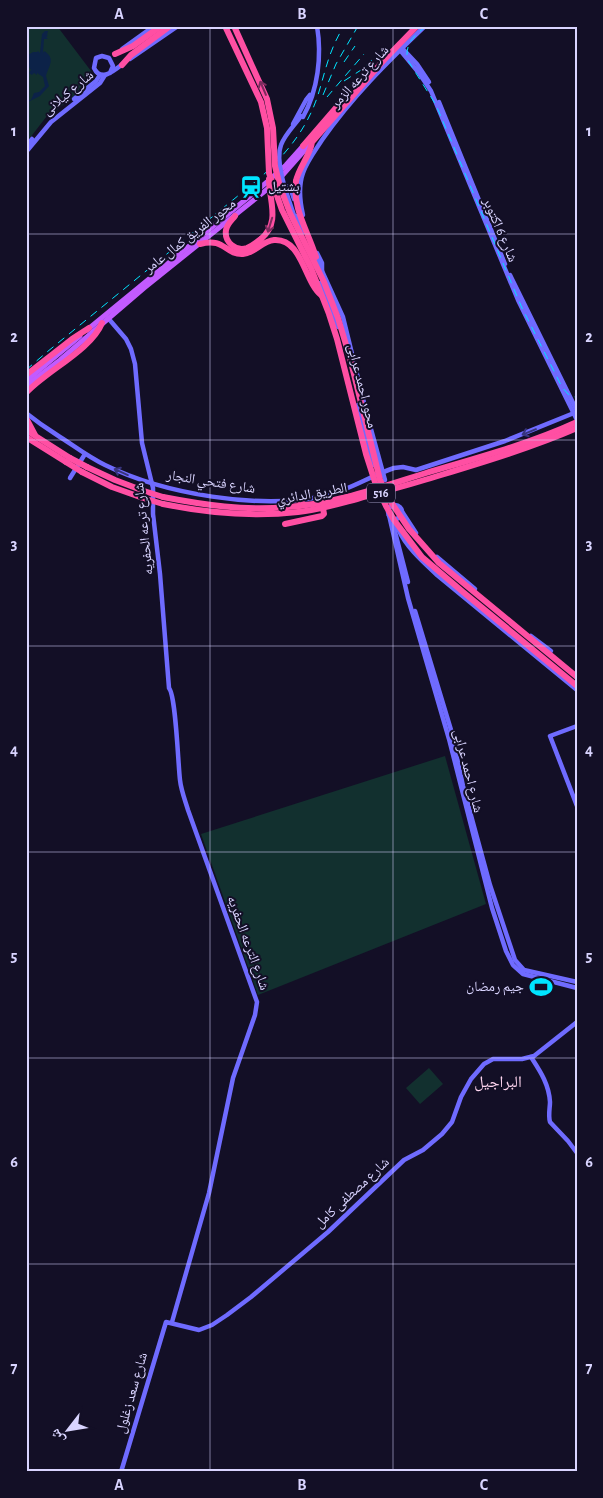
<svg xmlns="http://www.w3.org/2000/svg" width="603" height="1498" viewBox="0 0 603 1498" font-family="'Alegreya Sans','Noto Naskh Arabic',sans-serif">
<rect width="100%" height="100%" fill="#130f26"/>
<g fill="#12302f">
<polygon points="26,26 57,26 94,75 92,81 52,114 50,112 26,143"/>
<polygon points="445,756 486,904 258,995 201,834"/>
<polygon points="429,1068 443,1084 420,1104 406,1088"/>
</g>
<path fill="#0c2248" d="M45,31H48L47,35L48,36L46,37L48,39H44L43,53L44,51C56,58 49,66 46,76L49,86L40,96L26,103V100H31L34,93L39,92L45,86L43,77L37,73V75L34,73L32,75L29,73L31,70L29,67L26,69L28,55L33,52H37L38,51L40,53L42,34Z"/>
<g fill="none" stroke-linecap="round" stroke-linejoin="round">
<g stroke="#6f6bff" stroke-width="4.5">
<polyline points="402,48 417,64 429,82"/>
<polyline points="122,49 154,26"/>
<polyline points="400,50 419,73 431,91 518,300 577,420"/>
<polyline points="130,59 178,26"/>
<path d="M110,73L113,66L109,58L102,56L96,58L94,68C101,83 115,70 124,63"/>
<polyline points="74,99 96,81 100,75"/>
<polyline points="439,102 505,264"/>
<path d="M303,117C318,90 322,56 317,26"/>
<polyline points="293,124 306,100 310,95"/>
<polyline points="26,147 32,139"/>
<polyline points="26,152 51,122 100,83 105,75"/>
<polyline points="282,188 285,186 290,187 294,199"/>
<path d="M303,215C300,202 298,187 303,173C307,161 315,151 322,140C351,98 388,61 425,26"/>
<polyline points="317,253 322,263 322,271 343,317 368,419"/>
<polyline points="510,275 577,411"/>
<polyline points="320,283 338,327"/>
<path d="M108,318L126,339L131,349L135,364L142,443L153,488V514L160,574L169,688C176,696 178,764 180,780C181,790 185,800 188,810L257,1002L255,1015L233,1078L209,1193L172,1322"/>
<polyline points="358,405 373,465"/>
<path d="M26,413C36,421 46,428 57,435C73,445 88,457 105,465C164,494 259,510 324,496C348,491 370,476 394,468L403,467L416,470L505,441L574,413"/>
<polyline points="371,429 385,480"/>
<polyline points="70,478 85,454"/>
<circle cx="395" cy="512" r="7"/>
<polyline points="401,510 416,533"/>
<polyline points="389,515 408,598 449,739 492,908 506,951 513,965 523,974 577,988"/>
<polyline points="393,524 408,582"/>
<path d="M398,529C407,548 422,561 437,575L577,690"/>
<polyline points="437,557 475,589"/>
<polyline points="415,611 451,730 463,786 490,885 515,960 524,970 577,982"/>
<polyline points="531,636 551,651"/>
<polyline points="577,726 550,736 577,806"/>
<path d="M531,1057C540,1071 549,1084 550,1102C550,1108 548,1115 550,1122L568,1141L577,1153"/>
<polyline points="121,1472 166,1322 199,1330 212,1325 227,1315 251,1297 328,1232 404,1160 423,1150 442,1134 452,1122 461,1097 471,1079 484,1064 493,1059 522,1059 534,1056 577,1022"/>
</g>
<g stroke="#c25bff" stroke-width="5">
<polyline points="280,178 311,143"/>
<polyline points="87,330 267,182 286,165 303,146"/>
<polyline points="26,381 80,336"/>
<polyline points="26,386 60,360 144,288 270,187"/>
</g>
<g stroke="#ff4fa3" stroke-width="6">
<polyline points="115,54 133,46 161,26"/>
<polyline points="122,65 131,55 170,26"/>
<polyline points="303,146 341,102"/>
<path d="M296,181C299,167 310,156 312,142L384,60L417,26"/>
<path d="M235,216C232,220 227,224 226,230C224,242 236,252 247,248C252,246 257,242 261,239"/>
<path d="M200,244C225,237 225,255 243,254C255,253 262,241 274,240C302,238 304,281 321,295"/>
<polyline points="26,375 72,339 89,328"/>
<path d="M26,393C46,371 91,350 102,323"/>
<polyline points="26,418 35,435"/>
<polyline points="26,430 70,458"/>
<polyline points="26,437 66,462"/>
<polyline points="87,467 115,480 144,491"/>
<polyline points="82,472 112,487 143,498"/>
<path d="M163,497C204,505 245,511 287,507C335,504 381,487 426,473C477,458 529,444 577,422"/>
<polyline points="296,499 305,505"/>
<path d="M163,504C207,513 253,517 298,512C318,510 338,504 357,499C385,491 413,484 441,475C487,461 533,447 577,428"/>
<polyline points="285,524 322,516 324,514 323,508"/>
</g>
<g stroke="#00e5ff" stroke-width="1" stroke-dasharray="8 6" stroke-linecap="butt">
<path d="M426,26C414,37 406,41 407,59L436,105L522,308L562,387L568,394L577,398"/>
<polyline points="344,62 355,46"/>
<polyline points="344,81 361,70 372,60"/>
<polyline points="323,95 336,64 358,26"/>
<polyline points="327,97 364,54"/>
<path d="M26,370L47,352L261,177C286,154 307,129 318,95C326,69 329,50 344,26"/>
</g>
<g stroke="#6f6bff" stroke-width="4.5">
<polyline points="297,216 303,232"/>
<path d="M295,218C289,200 274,163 281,145C285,134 295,125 301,116"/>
<polyline points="315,257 322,271"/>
</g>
<g stroke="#ff4fa3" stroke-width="6">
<polyline points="225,26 261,102 267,128 269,173 282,210 311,268 329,314 337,339 366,454 375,482 386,506 394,520 422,557 463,592 577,686"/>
<polyline points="234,26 267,99 273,128 275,166 280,187 290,213 324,282 338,318 350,358 380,480 389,499 409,529 439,563 577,677"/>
<path d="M296,181C292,208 308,231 316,257"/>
<path d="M261,239C281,222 269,201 269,179"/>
<polyline points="70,458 87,467"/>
<polyline points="66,462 82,472"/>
<polyline points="144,491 163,497"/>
<polyline points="143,498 163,504"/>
</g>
</g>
<defs><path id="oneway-shaft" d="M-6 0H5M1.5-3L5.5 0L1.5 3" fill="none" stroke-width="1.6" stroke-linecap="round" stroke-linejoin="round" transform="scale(1.25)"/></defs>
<g stroke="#7d2c5e">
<use href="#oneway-shaft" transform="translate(263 88) rotate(-113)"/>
<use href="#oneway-shaft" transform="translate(270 225) rotate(107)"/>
</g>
<g stroke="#38347d">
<use href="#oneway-shaft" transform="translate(529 432) rotate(158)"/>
<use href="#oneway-shaft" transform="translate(121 472) rotate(-156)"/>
</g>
<path fill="none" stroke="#d9d4ff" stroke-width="1" stroke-opacity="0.55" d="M210,26V1472M393,26V1472M26,234H577M26,440H577M26,646H577M26,852H577M26,1058H577M26,1264H577"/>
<defs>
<symbol id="station-bare" viewBox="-9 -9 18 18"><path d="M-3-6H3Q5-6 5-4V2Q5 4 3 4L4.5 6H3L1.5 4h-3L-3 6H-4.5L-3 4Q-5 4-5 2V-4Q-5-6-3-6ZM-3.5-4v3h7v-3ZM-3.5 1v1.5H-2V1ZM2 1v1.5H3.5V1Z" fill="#00e5ff" stroke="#130f26" stroke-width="2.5" paint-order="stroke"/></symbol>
<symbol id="stadium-bare" viewBox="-9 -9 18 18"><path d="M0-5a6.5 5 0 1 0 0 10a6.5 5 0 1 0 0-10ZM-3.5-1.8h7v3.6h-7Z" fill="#00e5ff" stroke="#130f26" stroke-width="2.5" paint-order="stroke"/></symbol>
</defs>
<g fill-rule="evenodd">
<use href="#station-bare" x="235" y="171" width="32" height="32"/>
<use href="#stadium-bare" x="525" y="971" width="32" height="32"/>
</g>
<g text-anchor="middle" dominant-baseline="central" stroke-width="4" stroke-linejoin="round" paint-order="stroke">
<rect fill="#130f26" stroke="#9e99be" stroke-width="1" x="367" y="483.5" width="28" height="19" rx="4"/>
<g font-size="12" font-weight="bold" fill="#d9d4ff">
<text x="381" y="493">516</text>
</g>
<g font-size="14" fill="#d9d4ff" stroke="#130f26">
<text transform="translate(360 77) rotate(-48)">شارع ترعه الزمر</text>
<text transform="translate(68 93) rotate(-40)">شارع كيلانى</text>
<text transform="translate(500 230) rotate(67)">شارع 6 اكتوبر</text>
<text transform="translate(190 236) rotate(-38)">محور الفريق كمال عامر</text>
<text transform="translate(362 386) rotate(76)">محور احمد عرابى</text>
<text transform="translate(211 482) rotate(9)">شارع فتحي النجار</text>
<text transform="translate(312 494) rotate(-10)">الطريق الدائري</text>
<text transform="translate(144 529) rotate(-96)">شارع ترعه الحفريه</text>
<text transform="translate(468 771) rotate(76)">شارع احمد عرابى</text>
<text transform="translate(248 943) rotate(70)">شارع الترعه الحفريه</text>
<text transform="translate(352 1193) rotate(-43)">شارع مصطفى كامل</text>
<text transform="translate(132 1393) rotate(-74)">شارع سعد زغلول</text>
</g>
<g font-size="14" fill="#d9d4ff" stroke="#130f26" text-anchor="start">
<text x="268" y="187">بشتيل</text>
<text x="524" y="987" text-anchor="end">جيم رمضان</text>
</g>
<g font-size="16" fill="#ffd6f0" stroke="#130f26">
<text x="498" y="1082">البراجيل</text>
</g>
</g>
<rect width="603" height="1498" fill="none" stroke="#130f26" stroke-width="55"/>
<g transform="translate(68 1430) rotate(239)" stroke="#130f26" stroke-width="4" paint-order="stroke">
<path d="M0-4L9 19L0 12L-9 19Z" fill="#d9d4ff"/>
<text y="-8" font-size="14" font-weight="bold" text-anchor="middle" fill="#d9d4ff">ش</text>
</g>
<rect x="28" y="28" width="548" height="1442" fill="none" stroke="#d9d4ff" stroke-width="2"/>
<g font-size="16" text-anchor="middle" font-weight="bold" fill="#d9d4ff">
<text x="119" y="19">A</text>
<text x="302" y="19">B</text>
<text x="484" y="19">C</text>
<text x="14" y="136">1</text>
<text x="589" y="136">1</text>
<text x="14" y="342">2</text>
<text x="589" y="342">2</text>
<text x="14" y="549">3</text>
<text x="589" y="549">3</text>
<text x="14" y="755">4</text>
<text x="589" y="755">4</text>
<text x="14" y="961">5</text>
<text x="589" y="961">5</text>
<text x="14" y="1167">6</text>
<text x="589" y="1167">6</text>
<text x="14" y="1373">7</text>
<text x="589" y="1373">7</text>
<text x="119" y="1490">A</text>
<text x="302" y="1490">B</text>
<text x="484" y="1490">C</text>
</g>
</svg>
